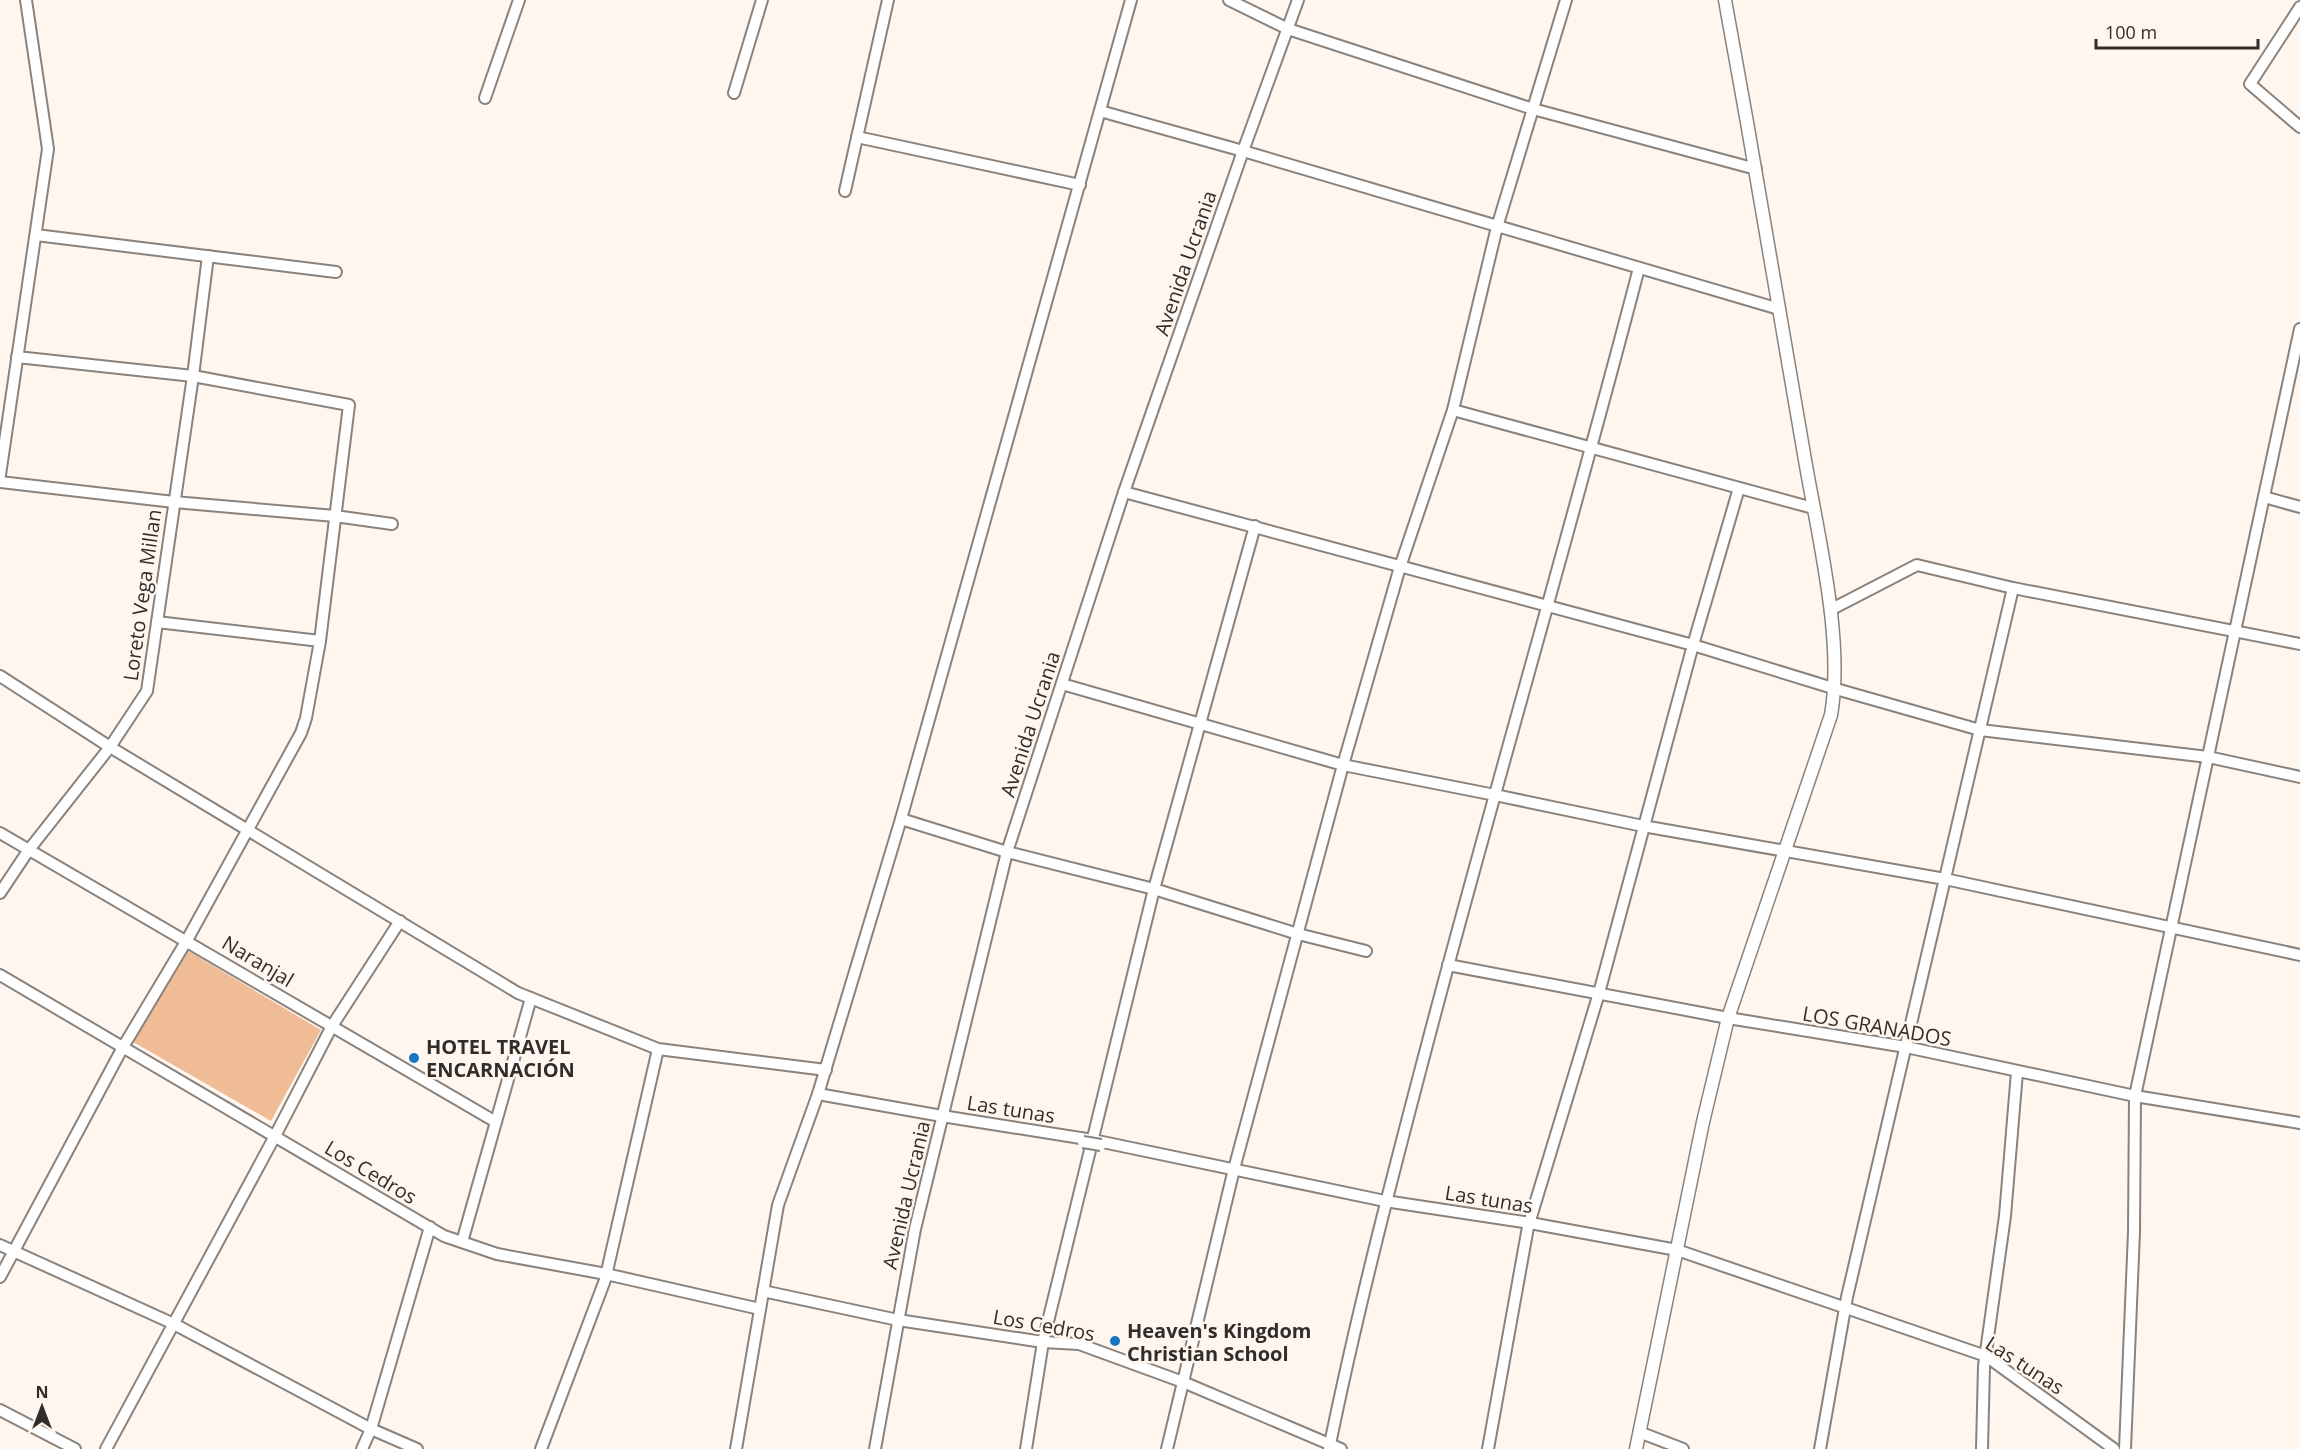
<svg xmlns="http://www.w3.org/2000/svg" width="2300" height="1449" viewBox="0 0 2300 1449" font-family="'Open Sans',sans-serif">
<rect width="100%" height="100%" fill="#fff6ef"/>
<polygon fill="#efbc96" points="178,945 321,1030 271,1121 128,1039"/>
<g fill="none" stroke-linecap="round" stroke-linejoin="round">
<defs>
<g id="minor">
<polyline points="1229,0 1288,29 1533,109 1756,169"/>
<polyline points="2300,7 2250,84 2300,127"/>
<polyline points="734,93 762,0"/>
<polyline points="485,98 519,0"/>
<polyline points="1100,111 1243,151 1779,309"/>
<polyline points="857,137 1080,185"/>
<polyline points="845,191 888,0"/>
<polyline points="36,235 336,272"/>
<polyline points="1453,410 1813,508"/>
<polyline points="0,475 48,149 26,0"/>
<polyline points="0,482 174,502 335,516 392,524"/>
<polyline points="1124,492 1693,645 1836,689 1980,730 2208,757 2300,777"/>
<polyline points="2264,497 2300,507"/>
<polyline points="1830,610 1917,565 2013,588 2300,644"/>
<polyline points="157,622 320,641"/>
<polyline points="0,676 110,747 518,993 658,1049 826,1070"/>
<polyline points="1062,684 1343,765 1495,795 1643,826 1945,879 2300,955"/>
<polyline points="901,819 1007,852 1154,889 1298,934 1366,951"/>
<polyline points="0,833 496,1122"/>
<polyline points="0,893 28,851 110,747 147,691 193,376 208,256"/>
<polyline points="1448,965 1728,1018 1906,1047 2135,1096 2300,1123"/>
<polyline points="0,975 444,1236 497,1254 606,1274 760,1309"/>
<polyline points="818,1094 942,1116 1093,1140 1385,1201 1530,1223 1677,1250 1986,1356 2114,1449"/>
<polyline points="462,1242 531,998"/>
<polyline points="0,1245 174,1324 371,1429 417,1449"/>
<polyline points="0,1277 123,1047 187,940 301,733 306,718 320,641 349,405 193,376 17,357"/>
<polyline points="763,1291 898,1320 1043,1342 1079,1344 1183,1382 1341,1449"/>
<polyline points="0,1410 75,1449"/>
<polyline points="1639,1432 1683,1449"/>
<polyline points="106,1449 275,1136 332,1026 400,921"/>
<polyline points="362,1449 371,1429 430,1227"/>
<polyline points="541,1449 605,1280 658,1049"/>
<polyline points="736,1449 778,1205 818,1094 901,819 1131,0"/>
<polyline points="875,1449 915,1229 1007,852 1124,492 1243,151 1298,0"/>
<polyline points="1026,1449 1043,1342 1154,889 1255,526"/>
<polyline points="1167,1449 1234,1169 1343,765 1400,567 1453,410 1497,227 1566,0"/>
<path d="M1329,1449C1358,1307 1395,1166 1432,1026C1499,773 1573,522 1639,268"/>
<polyline points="1488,1449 1528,1227 1599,993 1693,645 1739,488"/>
<polyline points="1820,1449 1847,1297 2013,588"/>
<polyline points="1982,1449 1984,1366 2005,1216 2017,1072"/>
<polyline points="2125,1449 2134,1232 2135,1096 2300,329"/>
</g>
<path id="tertiary" d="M1636,1449L1703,1122L1728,1018L1831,715C1844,640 1818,536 1805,460C1779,306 1753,153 1725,0"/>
</defs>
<use href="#minor" stroke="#8a827c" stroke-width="14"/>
<use href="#tertiary" stroke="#8a827c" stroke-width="15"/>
<use href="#minor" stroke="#fff" stroke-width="10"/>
<use href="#tertiary" stroke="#fff" stroke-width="12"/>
<defs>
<polyline id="minor-bridge" points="1083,1142 1101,1145"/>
</defs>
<use href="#minor-bridge" stroke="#8a827c" stroke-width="14" stroke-linecap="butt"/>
<use href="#minor-bridge" stroke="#fff" stroke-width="10"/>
</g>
<g fill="#1777c3" stroke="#fff6ef" stroke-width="2">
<circle cx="414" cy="1058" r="6"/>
<circle cx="1115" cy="1341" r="6"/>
</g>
<g text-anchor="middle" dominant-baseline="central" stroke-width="5" stroke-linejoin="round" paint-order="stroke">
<g font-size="20" fill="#312d2b" stroke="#fff6ef">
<text transform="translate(1185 263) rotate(-71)">Avenida Ucrania</text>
<text transform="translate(142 595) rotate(-82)">Loreto Vega Millan</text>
<text transform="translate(1030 724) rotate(-72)">Avenida Ucrania</text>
<text transform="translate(258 961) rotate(31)">Naranjal</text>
<text transform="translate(1877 1026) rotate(10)">LOS GRANADOS</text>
<text transform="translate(1011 1109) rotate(9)">Las tunas</text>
<text transform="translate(371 1172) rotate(31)">Los Cedros</text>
<text transform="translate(906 1195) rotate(-77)">Avenida Ucrania</text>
<text transform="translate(1489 1199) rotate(9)">Las tunas</text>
<text transform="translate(1044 1325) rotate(10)">Los Cedros</text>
<text transform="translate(2025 1365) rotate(33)">Las tunas</text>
</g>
<g font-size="20" font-weight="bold" fill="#312d2b" stroke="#fff6ef" text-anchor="start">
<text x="426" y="1046">HOTEL TRAVEL<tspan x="426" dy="23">ENCARNACIÓN</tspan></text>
<text x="1127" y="1330">Heaven's Kingdom<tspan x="1127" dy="23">Christian School</tspan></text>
</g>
</g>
<g transform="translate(42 1407)" stroke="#fff6ef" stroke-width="4.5" paint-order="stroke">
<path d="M0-4.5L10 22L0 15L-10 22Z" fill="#312d2b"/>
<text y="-9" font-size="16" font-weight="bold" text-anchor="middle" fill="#312d2b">N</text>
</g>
<path d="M2096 39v9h162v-9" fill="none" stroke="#312d2b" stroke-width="3"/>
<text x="2105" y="39" font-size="18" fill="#312d2b" stroke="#fff6ef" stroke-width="4.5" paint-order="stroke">100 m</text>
</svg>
